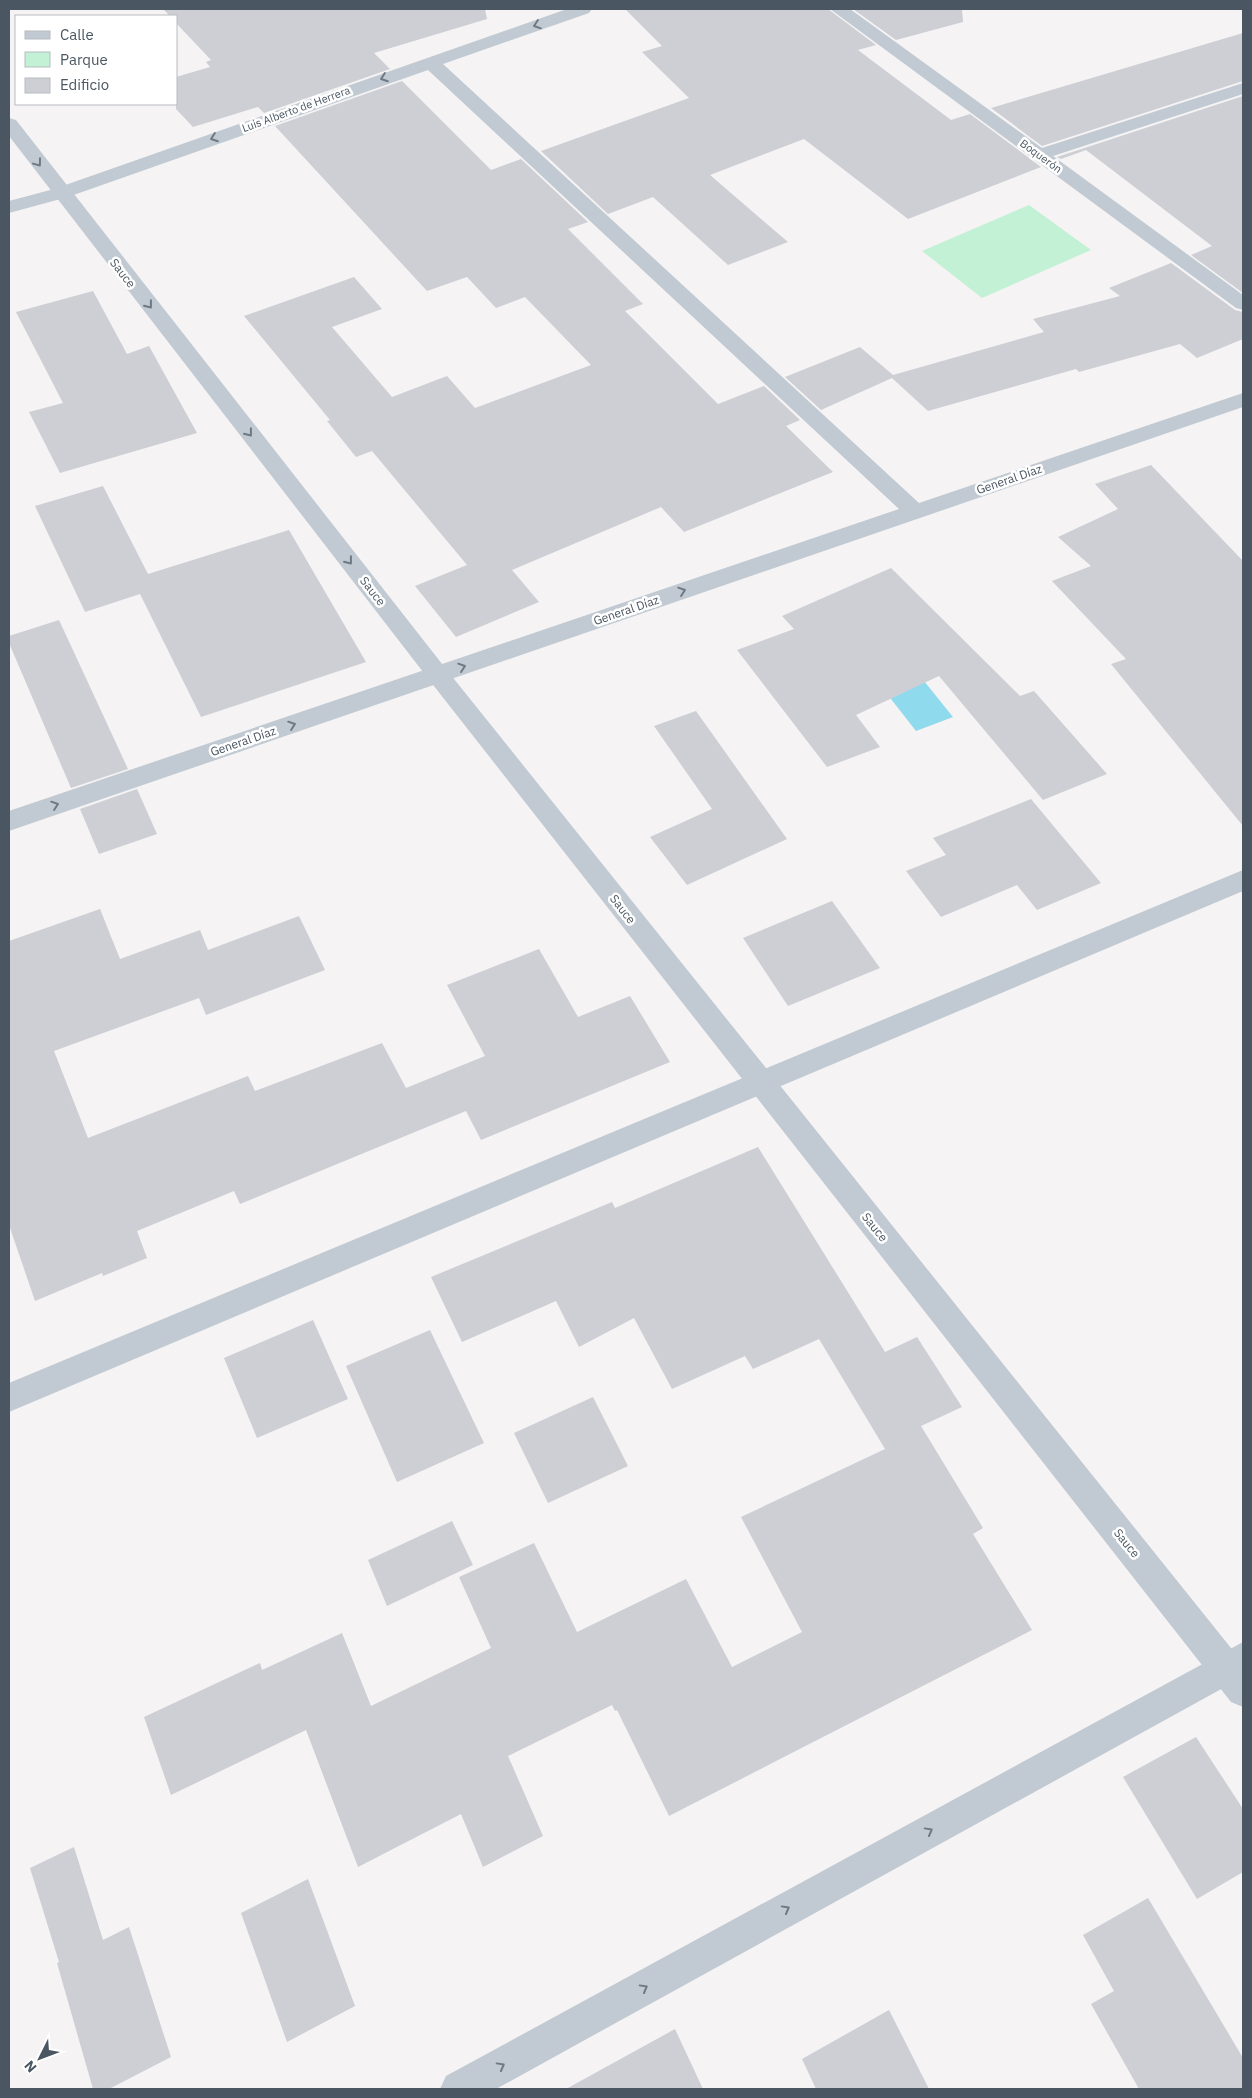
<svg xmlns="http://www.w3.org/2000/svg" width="1252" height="2098" viewBox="0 0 1252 2098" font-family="'IBM Plex Sans',sans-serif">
<rect width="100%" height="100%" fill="#f5f3f3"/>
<polygon fill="#c3f1d5" points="1029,205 1091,250 982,298 922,251"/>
<polygon fill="#90daee" points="920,676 953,717 916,731 884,690"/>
<g fill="#cdcfd5">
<polygon points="163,9 485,9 487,19 374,53 390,69 264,113 258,107 193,127 176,109 176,77 210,67 206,62 211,60 176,23 176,16 170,16"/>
<polygon points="625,9 828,9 876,45 858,50 951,120 970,114 1041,167 908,219 804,139 710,175 788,242 728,265 653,197 608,214 541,151 689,98 642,52 662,46"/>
<polygon points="853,9 962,9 963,22 896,40"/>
<polygon points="1243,33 1243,81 1042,146 991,108"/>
<polygon points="402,81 491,170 521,159 588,222 568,229 643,304 625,311 718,404 764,386 800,420 786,426 833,472 684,532 661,507 512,570 539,602 456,637 415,586 467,565 372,451 356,457 327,421 330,420 244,316 354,277 382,309 332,327 392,397 447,376 475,408 591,365 525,297 496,308 467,277 427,291 275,126"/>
<polygon points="1243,96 1243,293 1191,255 1212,246 1086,150 1061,159 1057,157"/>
<polygon points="1171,263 1235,310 1243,312 1243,339 1197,358 1180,344 1079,372 1076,369 928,411 892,378 821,410 785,377 860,347 893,375 1044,332 1033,319 1120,296 1109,288"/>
<polygon points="93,291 127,354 149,346 197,433 60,473 29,412 63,403 16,312"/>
<polygon points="1151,465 1243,561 1243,826 1111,664 1126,659 1052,581 1091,566 1058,537 1118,509 1095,484"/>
<polygon points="103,486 148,574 289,530 366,662 201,717 140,594 85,612 35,506"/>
<polygon points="891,568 1020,696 1034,691 1107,774 1043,800 939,676 856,715 880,747 827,767 737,650 794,629 782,616"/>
<polygon points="59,620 128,769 71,788 9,643 9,636"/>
<polygon points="696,711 787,839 687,885 650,837 712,809 654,726"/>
<polygon points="137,789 157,834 99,854 80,809"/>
<polygon points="1031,799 1101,883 1037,910 1017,885 941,917 906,871 946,855 933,838"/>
<polygon points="832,901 880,968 788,1006 743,938"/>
<polygon points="100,909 120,959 200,930 208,950 299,916 325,970 206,1015 199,998 54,1051 88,1138 248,1076 255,1091 382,1043 406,1088 485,1056 447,985 539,949 578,1017 630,996 670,1062 481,1140 466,1111 240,1204 234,1191 137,1231 147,1258 103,1276 102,1273 35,1301 9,1225 9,941"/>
<polygon points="758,1147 885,1352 917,1337 962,1407 921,1426 983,1528 973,1534 1032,1630 669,1816 617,1710 615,1711 612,1705 508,1756 543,1836 483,1867 461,1814 358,1867 306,1730 171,1795 144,1717 260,1663 262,1670 342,1633 371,1706 491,1648 459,1577 534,1543 577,1632 686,1579 732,1667 802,1632 741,1517 885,1449 819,1339 753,1369 745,1356 672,1389 634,1318 579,1347 556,1301 462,1342 431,1277 612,1202 615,1208"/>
<polygon points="313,1320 348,1399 257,1438 224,1358"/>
<polygon points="430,1330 484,1443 397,1482 346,1366"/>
<polygon points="593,1397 628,1466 548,1503 514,1433"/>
<polygon points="452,1521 473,1565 387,1606 368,1560"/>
<polygon points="1196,1737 1243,1809 1243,1872 1197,1899 1123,1777"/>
<polygon points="74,1847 103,1940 129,1927 171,2057 109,2089 93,2089 57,1963 59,1962 30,1868"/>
<polygon points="308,1879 355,2006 287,2042 241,1913"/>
<polygon points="1148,1898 1243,2058 1243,2089 1139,2089 1091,2004 1114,1991 1083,1935"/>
<polygon points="889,2010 929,2089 816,2089 802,2059"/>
<polygon points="675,2029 703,2089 566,2089"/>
</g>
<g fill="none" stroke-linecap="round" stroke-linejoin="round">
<g fill="#c1cad2" fill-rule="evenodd">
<polygon points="567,9 592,9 589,13 443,64 919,503 1243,393 1243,407 9,831 9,811 899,509 428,70 68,197 9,213 9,201 54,189"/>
<polygon points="830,9 850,9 1042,148 1243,83 1243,94 1053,156 1243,295 1243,310 1236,308"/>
<polygon points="1243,870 1243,891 9,1412 9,1383"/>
<polygon points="1243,1642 1243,1677 496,2089 440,2089 446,2076"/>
</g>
<polygon fill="#c1cad2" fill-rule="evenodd" points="9,118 16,120 446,669 1243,1663 1243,1707 1231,1702 430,681 9,136"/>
</g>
<defs><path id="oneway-chevron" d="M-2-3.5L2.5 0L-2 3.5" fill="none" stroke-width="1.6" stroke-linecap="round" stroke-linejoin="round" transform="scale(1.25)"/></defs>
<g stroke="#6e7983">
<use href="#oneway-chevron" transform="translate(537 25) rotate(161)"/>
<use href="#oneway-chevron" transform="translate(384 78) rotate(160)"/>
<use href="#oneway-chevron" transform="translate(214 138) rotate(160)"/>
<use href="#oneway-chevron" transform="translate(38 163) rotate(53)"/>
<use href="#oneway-chevron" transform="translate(149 305) rotate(52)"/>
<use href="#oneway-chevron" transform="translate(249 433) rotate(52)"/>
<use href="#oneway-chevron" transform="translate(349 561) rotate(52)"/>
<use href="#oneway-chevron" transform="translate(682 591) rotate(-19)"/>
<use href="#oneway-chevron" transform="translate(462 667) rotate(-19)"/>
<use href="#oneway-chevron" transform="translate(292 725) rotate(-19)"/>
<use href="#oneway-chevron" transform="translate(55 805) rotate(-19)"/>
<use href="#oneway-chevron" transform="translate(929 1831) rotate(-29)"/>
<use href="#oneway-chevron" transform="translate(786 1909) rotate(-29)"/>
<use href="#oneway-chevron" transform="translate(644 1988) rotate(-29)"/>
<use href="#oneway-chevron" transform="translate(501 2066) rotate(-29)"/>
</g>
<g text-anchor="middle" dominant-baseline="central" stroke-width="5" stroke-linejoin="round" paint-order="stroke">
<g font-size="11" fill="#4a5661" stroke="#fff">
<text transform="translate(296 109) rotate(-20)">Luis Alberto de Herrera</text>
<text transform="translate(1041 156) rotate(36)">Boquerón</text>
</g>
<g font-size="12" fill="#4a5661" stroke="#fff">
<text transform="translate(123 273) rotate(52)">Sauce</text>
<text transform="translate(1009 479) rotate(-19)">General Díaz</text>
<text transform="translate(373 591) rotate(52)">Sauce</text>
<text transform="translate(626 610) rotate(-19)">General Díaz</text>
<text transform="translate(243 741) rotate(-19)">General Díaz</text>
<text transform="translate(623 909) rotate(52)">Sauce</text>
<text transform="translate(875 1227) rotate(51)">Sauce</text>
<text transform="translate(1127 1543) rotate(51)">Sauce</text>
</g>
</g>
<rect width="1252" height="2098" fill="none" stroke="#4a5661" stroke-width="20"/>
<rect x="15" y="15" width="162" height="90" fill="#ffffff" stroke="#b7bbc0"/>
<rect x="25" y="31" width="25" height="8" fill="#c1cad2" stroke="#b7bbc0"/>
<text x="60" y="40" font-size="15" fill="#4a5661">Calle</text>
<rect x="25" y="52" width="25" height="15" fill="#c3f1d5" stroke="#b7bbc0"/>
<text x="60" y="65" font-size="15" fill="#4a5661">Parque</text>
<rect x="25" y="78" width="25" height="15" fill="#cdcfd5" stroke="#b7bbc0"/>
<text x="60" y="90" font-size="15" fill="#4a5661">Edificio</text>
<g transform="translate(40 2058) rotate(228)" stroke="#ffffff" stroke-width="4" paint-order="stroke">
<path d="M0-4L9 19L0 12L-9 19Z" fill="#4a5661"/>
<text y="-8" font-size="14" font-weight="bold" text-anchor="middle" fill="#4a5661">N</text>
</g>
</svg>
